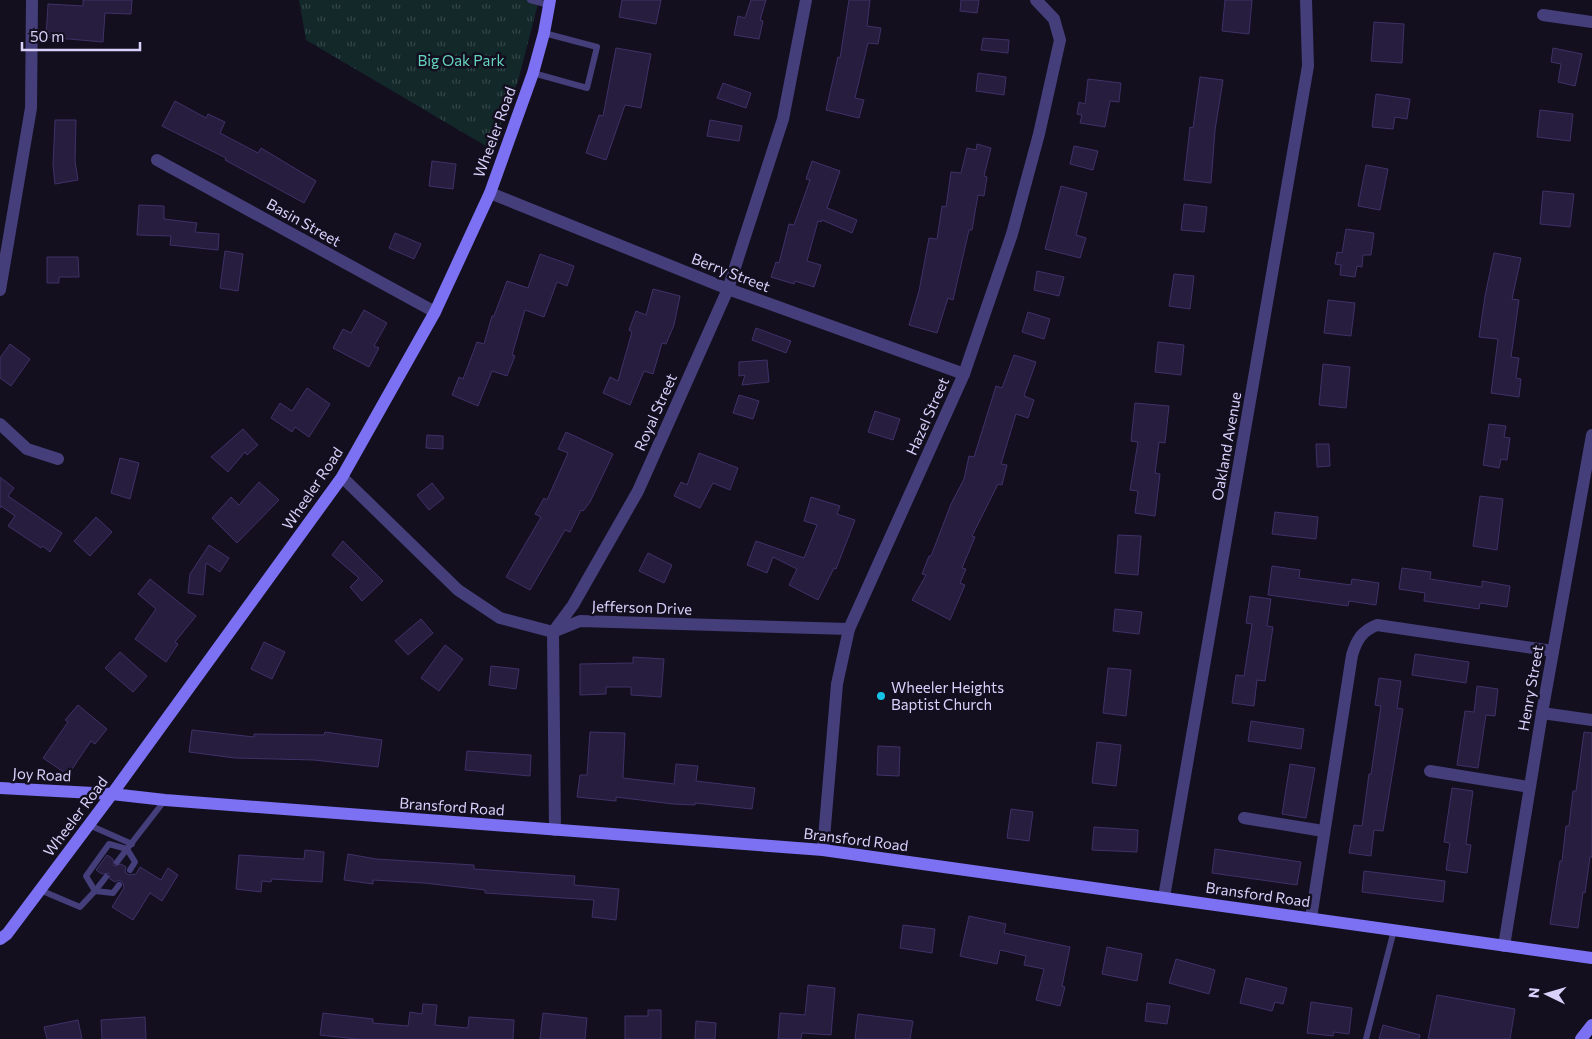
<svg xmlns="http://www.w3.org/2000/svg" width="1592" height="1039" font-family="Commissioner,sans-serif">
  <defs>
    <pattern id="park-tufts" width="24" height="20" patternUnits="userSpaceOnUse" patternTransform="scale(1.25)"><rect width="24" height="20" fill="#122829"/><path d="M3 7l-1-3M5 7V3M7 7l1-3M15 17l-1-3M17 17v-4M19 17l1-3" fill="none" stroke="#344649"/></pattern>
  </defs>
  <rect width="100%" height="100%" fill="#130f1f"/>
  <path fill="url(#park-tufts)" d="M299 0H539L518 81 491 149 306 40Z"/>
  <g fill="#261d3f" stroke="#3f3168">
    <path d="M83 0H132L131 14 105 13 103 42 46 37 48 4 83 6Z"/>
    <path d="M622 0H661L656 24 619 17Z"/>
    <path d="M751 0H766L760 20 763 21 759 39 734 35 738 16 745 18Z"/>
    <path d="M849 0H870L867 26 881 28 878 44 868 43 855 98 864 100 859 118 826 110 838 57 840 58Z"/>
    <path d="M961 0H979L977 13 960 11Z"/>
    <path d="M1225 0H1252L1249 34 1222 31Z"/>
    <path d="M1374 22 1404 24 1402 63 1371 61Z"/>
    <path d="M983 38 1009 40 1008 53 981 50Z"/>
    <path d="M616 48 651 54 641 108 625 105 606 160 586 153 599 115 603 116Z"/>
    <path d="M1553 48 1582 54 1575 86 1558 82 1561 64 1551 62Z"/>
    <path d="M978 73 1006 77 1004 95 976 91Z"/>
    <path d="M1200 77 1223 80 1215 130 1211 183 1184 180 1190 127 1193 128Z"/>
    <path d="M1088 79 1121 83 1119 102 1110 101 1105 127 1080 123 1082 115 1077 114 1079 102 1085 104Z"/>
    <path d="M723 83 751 93 746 108 717 98Z"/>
    <path d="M1376 94 1410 99 1407 119 1395 117 1393 129 1372 127Z"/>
    <path d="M175 101 206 118 208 114 225 122 220 133 258 153 261 148 316 181 304 203 225 160 226 158 162 126Z"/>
    <path d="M1540 110 1573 114 1570 141 1537 137Z"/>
    <path d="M55 120H76L75 161 78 180 55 184 53 165Z"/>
    <path d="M710 120 742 126 739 141 707 136Z"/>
    <path d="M977 144 991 148 984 176 987 177 984 196 978 195 972 230H969L953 300 948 298 937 333 909 325 919 291 929 238 937 239 942 206 946 207 951 172 961 173 967 148 976 150Z"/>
    <path d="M1074 146 1098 151 1093 170 1070 164Z"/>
    <path d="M432 161 456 164 453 189 429 186Z"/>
    <path d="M812 161 840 171 827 208 857 220 852 233 822 220 821 222 818 221 807 261 821 265 814 287 795 281 794 284 771 277 776 262 779 263 789 224 794 225 810 180 806 179Z"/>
    <path d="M1366 165 1388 169 1380 210 1358 206Z"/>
    <path d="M1061 186 1087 193 1076 235 1086 238 1080 258 1045 249Z"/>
    <path d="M1543 191 1574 194 1570 227 1540 224Z"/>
    <path d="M1184 204 1207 207 1204 232 1181 230Z"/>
    <path d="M139 205 164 206V219L197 223 195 232 219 234 218 250 170 245 171 236 137 235Z"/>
    <path d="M1346 229 1374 233 1371 255H1363L1362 267 1357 266 1355 277 1340 275 1341 265 1335 264 1337 252 1342 253Z"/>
    <path d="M395 233 421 244 414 259 389 248Z"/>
    <path d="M225 251 243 254 238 291 220 288Z"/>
    <path d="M1494 253 1521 258 1512 299 1519 300 1511 357 1519 358 1516 378 1521 379 1519 397 1491 393 1498 339 1479 337 1485 296Z"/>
    <path d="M540 254 574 266 567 286 557 282 544 317 525 310 512 355 515 356 507 376 492 371 478 406 452 395 459 377 463 379 477 342 484 344 492 316H494L507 281 528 288Z"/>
    <path d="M47 257H78L79 277H59V283H47Z"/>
    <path d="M1037 271 1064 277 1059 296 1034 290Z"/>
    <path d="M1174 274 1194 276 1190 309 1169 306Z"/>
    <path d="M653 289 680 296 674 325 666 344 662 343 653 374 644 371 630 405 603 393 610 377 618 381 632 332 629 330 636 311 646 315Z"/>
    <path d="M1328 300 1355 303 1351 336 1324 333Z"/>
    <path d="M364 310 387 323 374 346 379 348 369 367 333 348 343 329 351 333Z"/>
    <path d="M1028 312 1050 319 1044 339 1022 332Z"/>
    <path d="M756 328 791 341 786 353 752 340Z"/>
    <path d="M1158 342 1184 345 1181 375 1155 372Z"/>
    <path d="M10 344 30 359 11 386 0 378V358Z"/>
    <path d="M1014 355 1036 362 1024 396 1034 400 1028 418 1016 414 1001 464 1007 465 1002 485 998 484 972 536 975 537 962 568 966 569 960 583 965 585 950 620 912 600 926 575 922 574 929 556H931L951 504 964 479 969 456 974 457 996 386 1002 388Z"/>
    <path d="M767 360 769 382 742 385 745 375 739 376V362Z"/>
    <path d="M1323 364 1350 367 1346 408 1319 405Z"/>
    <path d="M307 388 330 404 309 437 295 427 292 432 271 418 280 403 292 411Z"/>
    <path d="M739 395 759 401 753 419 733 413Z"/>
    <path d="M1135 403 1169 406 1165 443 1159 442 1155 473 1160 474 1155 516 1135 513 1138 491 1130 490 1138 442 1131 441Z"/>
    <path d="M875 411 900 419 893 440 868 432Z"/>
    <path d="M1489 424 1506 426 1504 437 1510 438 1507 460 1501 459 1499 468 1483 465Z"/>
    <path d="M243 429 258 445 247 455 245 452 228 472 211 457Z"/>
    <path d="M566 432 613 454 590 502 583 511 581 510 570 532 565 530 530 590 506 577 541 517 535 514 544 498 547 500 568 453 558 449Z"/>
    <path d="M427 435 443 436V449L426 448Z"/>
    <path d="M1316 444H1329L1330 466 1317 467Z"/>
    <path d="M699 453 738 468 730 490 713 483 700 508 674 496 681 482 687 485Z"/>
    <path d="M120 458 139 463 130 499 111 493Z"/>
    <path d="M0 477 14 488 8 496 62 533 50 552 43 546 41 548 8 526 15 516 1 506 0 508Z"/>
    <path d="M259 482 279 500 237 543 212 518 231 497 239 505Z"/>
    <path d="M432 483 444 498 429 510 417 495Z"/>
    <path d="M1480 496 1503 499 1497 550 1473 546Z"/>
    <path d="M811 497 840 506 837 514 855 520 836 569 834 568 818 600 789 585 797 569 773 557 767 573 747 565 756 541 804 558 817 525 804 521Z"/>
    <path d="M1275 512 1318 517 1316 539 1272 534Z"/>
    <path d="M96 517 112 532 90 556 74 541Z"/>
    <path d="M1118 535 1141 536 1138 575 1115 573Z"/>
    <path d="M343 541 383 581 362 601 350 587 359 578 332 555Z"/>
    <path d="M209 545 229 558 220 572 206 563 203 595 188 593 190 574Z"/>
    <path d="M648 553 672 565 664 583 639 571Z"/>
    <path d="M1272 566 1300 570 1299 578 1351 585 1352 579 1379 583 1376 605 1349 601 1348 606 1268 595Z"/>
    <path d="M1402 568 1431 572 1430 579 1482 587V581L1510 586 1507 607 1480 603 1479 609 1424 601 1425 593 1399 589Z"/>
    <path d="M150 579 196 616 175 642 178 644 166 662 135 639 156 609 138 594Z"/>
    <path d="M1250 596 1271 599 1267 626 1273 627 1265 681 1257 680 1254 706 1232 703 1236 675 1244 676 1252 624 1246 623Z"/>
    <path d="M1115 609 1142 612 1139 634 1113 631Z"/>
    <path d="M421 619 433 633 408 655 395 641Z"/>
    <path d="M264 642 285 652 272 679 251 669Z"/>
    <path d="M445 645 463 659 439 691 421 678Z"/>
    <path d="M120 652 147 676 133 692 105 668Z"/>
    <path d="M1415 654 1469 662 1466 683 1412 675Z"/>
    <path d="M633 657 664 659 661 697 631 695V687H606V694L580 695V664L633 663Z"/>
    <path d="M491 666 519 669 516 689 489 685Z"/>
    <path d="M1108 668 1131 670 1126 716 1103 713Z"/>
    <path d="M1379 678 1401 681 1397 708 1403 709 1383 831 1374 830 1371 856 1349 853 1354 825 1362 826 1369 774H1371L1381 706 1375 705Z"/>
    <path d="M1477 686 1498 689 1495 716 1486 715 1478 768 1457 765 1465 711 1474 712Z"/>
    <path d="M78 705 107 729 95 744 91 741 68 775 43 758 68 722 65 720Z"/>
    <path d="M1251 721 1304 729 1301 749 1248 741Z"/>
    <path d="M192 730 254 737V734L324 735 325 732 382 740 378 767 314 760 235 758 189 752Z"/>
    <path d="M590 732 625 733 623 778 674 784 676 764 698 766 696 781 755 788 752 809 695 803V805L673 804 616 797V801L577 797 580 775H587Z"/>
    <path d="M1584 732 1592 733V857H1590L1585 893 1583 892 1578 928 1550 924 1560 861H1562L1566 826H1569L1573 791H1576Z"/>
    <path d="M1097 742 1121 745 1116 786 1092 783Z"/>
    <path d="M878 746 900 747 899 776 877 775Z"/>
    <path d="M467 751 531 755 530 776 465 770Z"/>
    <path d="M1290 764 1315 768 1306 818 1282 814Z"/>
    <path d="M1452 788 1473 791 1466 844 1471 845 1467 873 1446 870 1450 843 1444 842Z"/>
    <path d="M1011 809 1033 812 1029 841 1007 838Z"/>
    <path d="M1094 827 1138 830 1137 852 1092 850Z"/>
    <path d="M1215 849 1301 862 1297 885 1212 873Z"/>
    <path d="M305 850 324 852 322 882 272 879 271 882 262 881 261 892 236 889 239 855 304 859Z"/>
    <path d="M348 854 376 859 474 865V869L575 876 574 885 619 889 616 920 592 917 594 900 485 893V890L424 883 373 880V884L344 880Z"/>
    <path d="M107 855 113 859 114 866 121 864 126 867 125 872 129 875 136 874 140 867 161 880 168 868 178 875 162 901 150 893 133 920 112 907 124 888 123 883 119 880 115 882 110 879 109 873 102 874 96 870Z"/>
    <path d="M1364 871 1445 881 1443 902 1362 892Z"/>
    <path d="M969 916 1006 924 1004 933 1070 947 1062 986 1065 987 1060 1006 1036 1000 1044 969 1024 965 1026 956 1000 950 997 964 960 956Z"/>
    <path d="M903 925 935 929 932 953 900 948Z"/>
    <path d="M1107 947 1142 954 1137 981 1102 974Z"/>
    <path d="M1176 959 1215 970 1209 994 1169 983Z"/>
    <path d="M1246 978 1287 988 1283 1004 1275 1002 1272 1011 1240 1003Z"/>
    <path d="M808 985 835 988 831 1035 802 1033 801 1039H778L780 1013 805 1015Z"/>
    <path d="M1437 995 1515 1009 1510 1039H1428Z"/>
    <path d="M1311 1002 1352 1008 1349 1034 1334 1032 1333 1036 1307 1033Z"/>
    <path d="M1147 1003 1170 1006 1167 1024 1145 1021Z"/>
    <path d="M423 1004 437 1005 435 1025 468 1028 469 1017 514 1020 513 1039H357L320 1035 323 1013 373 1019V1023L408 1026 410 1012 422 1014Z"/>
    <path d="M648 1010H661V1039H625V1016H648Z"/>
    <path d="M543 1013 587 1018 585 1039H540Z"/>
    <path d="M858 1014 913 1021 910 1039H855Z"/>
    <path d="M145 1017 146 1039H102L101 1020Z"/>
    <path d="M78 1020 82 1039H47L44 1027Z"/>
    <path d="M696 1021 716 1023 715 1039H695Z"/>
    <path d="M1383 1025 1420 1035 1419 1039H1379Z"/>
  </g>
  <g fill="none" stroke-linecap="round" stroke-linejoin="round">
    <g stroke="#443e7a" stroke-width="6">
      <path d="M530 0 549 5"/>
      <path d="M533 73 587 88 597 47 544 33"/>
      <path d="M89 825 132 844"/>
      <path d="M117 862 127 849 135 862 130 870"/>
      <path d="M106 877 95 891 113 893 119 885"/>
      <path d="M40 890 80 907 95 891 86 876 109 844 127 849 165 800"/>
      <path d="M1366 1039 1394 930"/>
    </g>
    <g stroke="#443e7a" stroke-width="12">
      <path d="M1543 15 1592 22"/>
      <path d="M157 160 435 312"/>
      <path d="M490 193 728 289 964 374"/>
      <path d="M0 290 31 108 32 0"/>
      <path d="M0 424 27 449 58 459"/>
      <path d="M342 477 458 590 500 618 553 632 580 621 849 629"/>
      <path d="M1542 713 1592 720"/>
      <path d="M1430 771 1529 787"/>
      <path d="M1244 818 1323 831"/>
      <path d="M555 830 553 632 573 605 638 491 728 289 783 119 806 0"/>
      <path d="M823 850 837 684 849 629 964 374 1012 234 1039 134 1060 40 1054 19 1036 0"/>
      <path d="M1164 897 1308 66 1306 0"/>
      <path d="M1311 918 1352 655C1357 639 1362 631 1377 625L1553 651"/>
      <path d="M1504 946 1542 713 1592 435"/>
    </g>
    <g stroke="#7c71f2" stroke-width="12">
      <path d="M0 788 112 794 165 800 823 850 1592 958"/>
      <path d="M0 939 7 934 112 794 342 477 435 312 490 193 533 73 544 33 550 0"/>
      <path d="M1581 1039 1592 1025"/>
    </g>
  </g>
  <circle fill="#15c2e3" stroke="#130f1f" stroke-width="2" cx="881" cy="696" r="5"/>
  <g text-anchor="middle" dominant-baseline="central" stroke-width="5" stroke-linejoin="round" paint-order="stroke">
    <g font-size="15" fill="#65d4bf" stroke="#130f1f">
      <text x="461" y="60">Big Oak Park</text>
    </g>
    <g font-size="15" fill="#d9d1fb" stroke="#130f1f">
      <text transform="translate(494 132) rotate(-70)">Wheeler Road</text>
      <text transform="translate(304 222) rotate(29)">Basin Street</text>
      <text transform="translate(731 272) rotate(21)">Berry Street</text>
      <text transform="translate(655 412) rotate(-66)">Royal Street</text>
      <text transform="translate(927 416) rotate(-66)">Hazel Street</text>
      <text transform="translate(1226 446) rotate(-80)">Oakland Avenue</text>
      <text transform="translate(312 488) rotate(-56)">Wheeler Road</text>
      <text transform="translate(642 607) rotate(2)">Jefferson Drive</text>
      <text transform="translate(1530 688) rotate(-80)">Henry Street</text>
      <text transform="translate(42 774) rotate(3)">Joy Road</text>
      <text transform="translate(452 806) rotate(4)">Bransford Road</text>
      <text transform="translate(75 816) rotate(-53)">Wheeler Road</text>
      <text transform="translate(856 839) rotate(7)">Bransford Road</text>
      <text transform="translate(1258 894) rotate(8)">Bransford Road</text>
    </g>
    <g font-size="15" fill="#d9d1fb" stroke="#130f1f" text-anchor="start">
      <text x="891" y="687">Wheeler Heights<tspan x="891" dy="17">Baptist Church</tspan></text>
    </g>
  </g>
  <g transform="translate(1547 994) rotate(275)" stroke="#130f1f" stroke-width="4" paint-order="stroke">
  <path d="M0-4L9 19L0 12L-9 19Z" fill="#d9d1fb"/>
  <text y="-8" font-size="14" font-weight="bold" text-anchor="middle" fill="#d9d1fb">N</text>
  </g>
  <path d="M22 42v8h118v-8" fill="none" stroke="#d9d1fb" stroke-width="2.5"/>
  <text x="30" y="42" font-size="15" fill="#d9d1fb" stroke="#130f1f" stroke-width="4" paint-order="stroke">50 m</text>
</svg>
